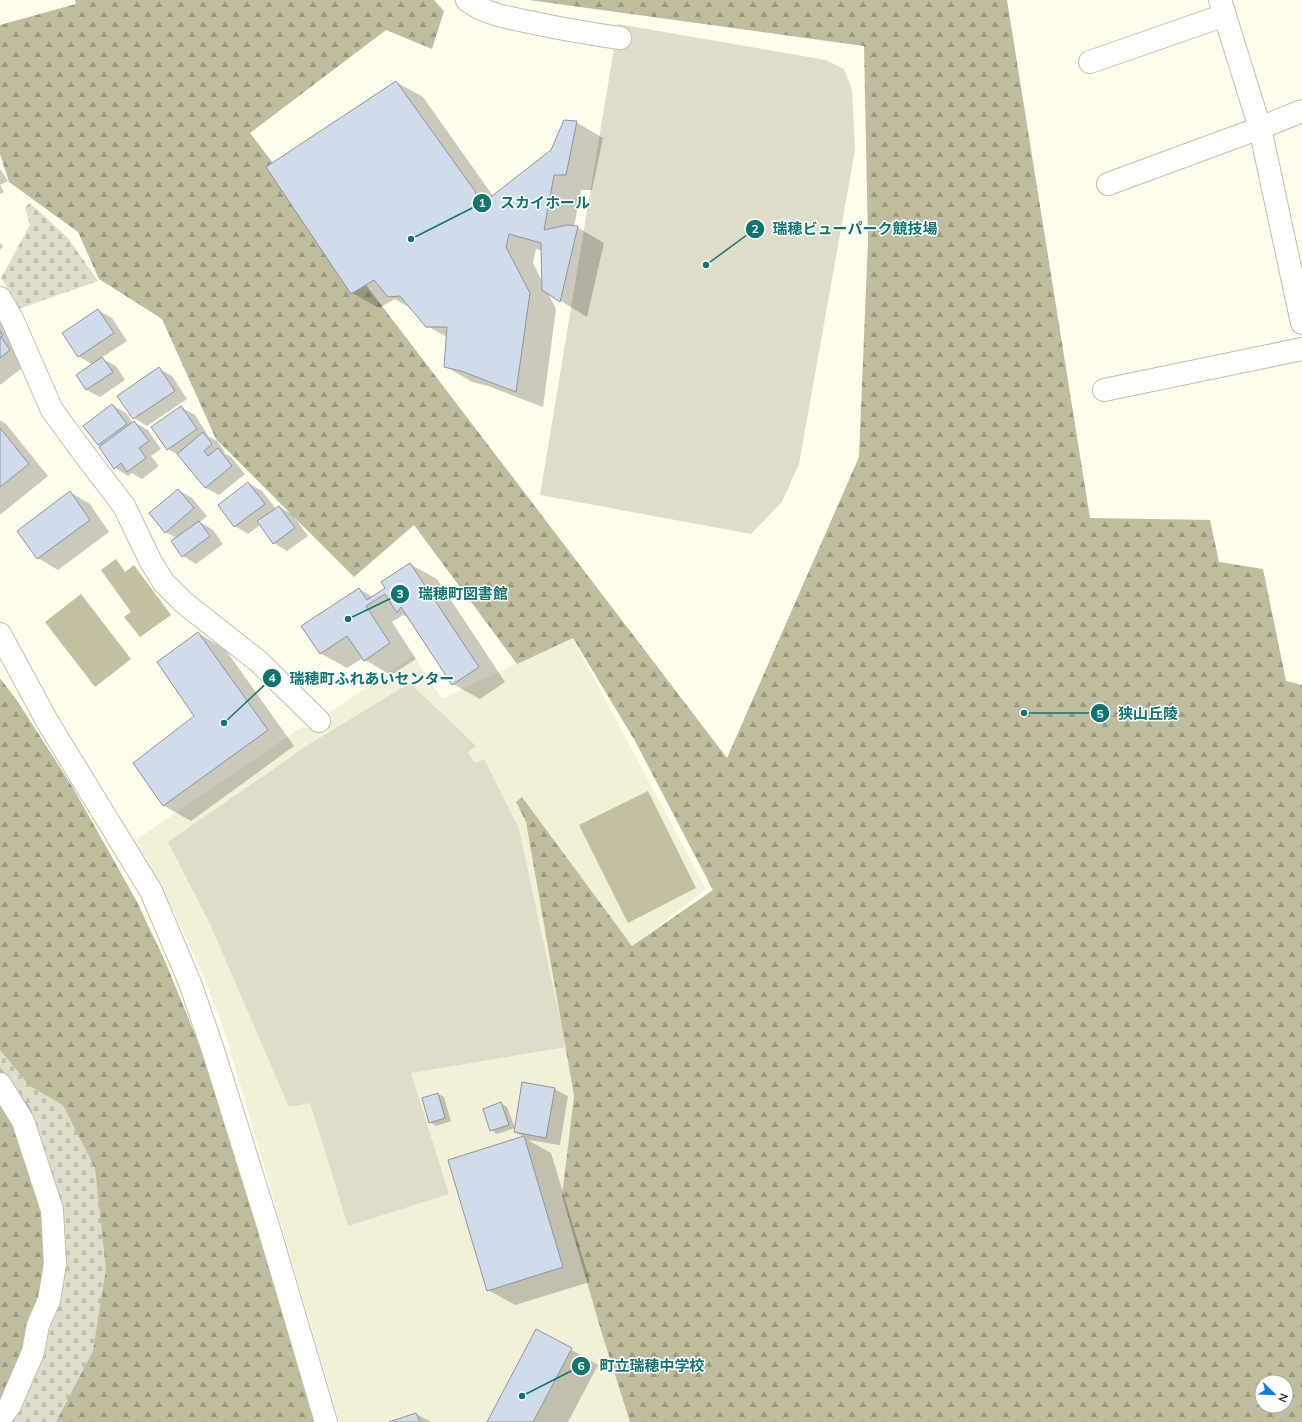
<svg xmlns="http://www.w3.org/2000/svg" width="1302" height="1422" font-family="Mulish,'Noto Sans JP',sans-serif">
  <defs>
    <pattern id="forest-firs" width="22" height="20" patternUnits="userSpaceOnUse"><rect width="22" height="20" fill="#c0bc9e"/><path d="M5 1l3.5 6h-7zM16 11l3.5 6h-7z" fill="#9c9981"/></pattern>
    <pattern id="cemetery-stones" width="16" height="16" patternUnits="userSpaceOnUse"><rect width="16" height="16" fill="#dfddca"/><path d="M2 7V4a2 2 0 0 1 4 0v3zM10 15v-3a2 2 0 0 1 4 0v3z" fill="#c0bead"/></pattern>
  </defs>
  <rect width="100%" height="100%" fill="#fefceb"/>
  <path fill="#f3f0d8" d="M572 637 706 889 632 946 522 797 516 802 526 822 574 1096 562 1197 602 1334 630 1422H339L226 1036 205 979 162 887 133 842 300 728H310L329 713 413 656 442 699Z"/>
  <g fill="url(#forest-firs)" fill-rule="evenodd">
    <path d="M75 0H434L444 11 432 49 386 30 250 133 727 758 859 457 868 241 864 46 529 0H1007L1090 518 1210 520 1219 562 1263 569 1286 681 1302 685V1422H630L602 1334 562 1196 574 1096 526 822 516 802 522 797 632 946 713 890 635 741 573 638 517 664 414 525 354 577 216 439 162 319 99 279 78 232 9 182 0 154V25L76 4ZM1262 1382H1286V1406H1262Z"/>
    <path d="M0 678 18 702 72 786 136 900 165 961 203 1054 237 1156 285 1323 317 1422H0Z"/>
  </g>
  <g fill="url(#cemetery-stones)">
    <path d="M30 203 68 238 98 281 18 309 9 290 1 278 30 225 25 207Z"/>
    <path d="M0 1050 30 1086 63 1105 95 1168 106 1269 93 1351 56 1422H8L40 1346 60 1200 31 1109 0 1067Z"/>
  </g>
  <g fill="#dfddca">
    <path d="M618 24 826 60 844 69 852 90 855 150 799 464 782 502 751 534 540 495Z"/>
    <path d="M410 683 476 746 468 752 475 763 484 759 519 829 566 1047 411 1073 449 1194 348 1226 310 1103 289 1107 210 924 168 842 311 743Z"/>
  </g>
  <g fill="#c3bfa1">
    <path d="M116 559 125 572 134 565 171 615 140 637 124 617 131 612 101 570Z"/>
    <path d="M81 594 131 659 95 687 45 622Z"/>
    <path d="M648 791 696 888 628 923 579 825Z"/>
  </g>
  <g fill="#0003" fill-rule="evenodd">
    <path d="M396 82 423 97 493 196 552 151 576 122 603 138 592 190H581L574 227H577L604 243 587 317 548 293 556 309 543 407 488 386 472 382 445 366 447 337 427 326 414 310 395 299 379 308 352 293ZM536 249 543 251V283L533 263Z"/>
    <path d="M0 169 8 181 0 185 4 192 0 194Z"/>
    <path d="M0 243 3 246 0 250Z"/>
    <path d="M98 310 112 318 127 341 101 358 116 366 125 380 100 397 87 390 77 376 93 365 78 356Z"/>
    <path d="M0 322 6 325 30 362 0 385Z"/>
    <path d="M159 369 172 376 187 399 147 426 134 418 119 396Z"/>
    <path d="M112 405 126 413 133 423 134 422 148 430 161 449 151 456 159 466 142 479 132 473 128 476 115 468 102 447 98 445Z"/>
    <path d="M181 407 195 415 209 437 217 441 225 452 224 453 231 457 245 474 219 495 206 488 180 456 168 449Z"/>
    <path d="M0 420 6 424 48 476 0 515Z"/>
    <path d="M248 483 262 491 276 509 279 507 292 514 308 536 287 551 274 543 260 525 248 534 235 526Z"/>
    <path d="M178 490 192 498 207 516 200 522 213 530 223 544 196 564 183 556 177 538 165 532Z"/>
    <path d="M70 492 90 504 109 532 58 570 38 558Z"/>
    <path d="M410 564 437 579 505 682 480 699 453 684 409 618 403 615 392 622 416 659 391 675 365 660 363 658 347 668 320 653 359 589 373 597 386 588Z"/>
    <path d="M198 633 225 649 294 746 191 821 164 806 135 763 195 716Z"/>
    <path d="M554 1089 568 1096 560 1145 528 1140 551 1153 590 1282 515 1305 488 1290 524 1137 515 1132Z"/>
    <path d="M438 1094 444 1097 451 1121 436 1126 430 1122Z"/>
    <path d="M501 1103 507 1107 515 1128 497 1134 491 1130Z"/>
    <path d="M537 1330 598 1365 568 1422H488Z"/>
    <path d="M416 1414 431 1422H392Z"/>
  </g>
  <g fill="#d1dcea" stroke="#8b95a2">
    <path d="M396 81 475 191 479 206 551 150 564 120 577 121 566 175H554L544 230 567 225 578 226 560 302 542 290 541 243 509 234 506 247 530 293 516 392 461 371 444 367 447 327H426L400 296 388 297 374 280 351 294 266 167Z"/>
    <path d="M98 309 114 333 78 357 62 333Z"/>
    <path d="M0 331 3 335 1 337 10 350 0 358Z"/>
    <path d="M102 357 113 372 86 390 76 375Z"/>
    <path d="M159 367 175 391 133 419 117 396Z"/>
    <path d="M112 404 127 424 98 445 83 426Z"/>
    <path d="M181 406 197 429 167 450 151 427Z"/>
    <path d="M134 421 149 441 139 448 146 458 127 472 121 463 114 469 99 447Z"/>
    <path d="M0 428 29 464 0 487Z"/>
    <path d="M203 432 212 444 204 451 208 456 218 448 232 466 205 488 177 454Z"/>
    <path d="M248 482 265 504 234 527 218 505Z"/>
    <path d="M178 489 194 508 165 533 149 513Z"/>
    <path d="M70 491 90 520 37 559 17 531Z"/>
    <path d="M279 506 295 528 273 544 257 521Z"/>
    <path d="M199 521 210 536 182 557 171 541Z"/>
    <path d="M410 563 479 667 452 685 401 607 397 613 385 594 366 606 390 643 364 661 347 636 320 654 301 626 359 588 367 600 385 588 381 582Z"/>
    <path d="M198 632 268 730 163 806 133 763 194 716 157 662Z"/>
    <path d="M522 1082 555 1088 546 1138 514 1132Z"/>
    <path d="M438 1093 445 1118 429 1123 422 1098Z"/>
    <path d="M501 1102 509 1125 490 1131 483 1109Z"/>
    <path d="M524 1136 563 1267 487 1291 448 1160Z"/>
    <path d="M536 1329 572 1348 533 1422H487Z"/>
    <path d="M416 1413 420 1422H389Z"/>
  </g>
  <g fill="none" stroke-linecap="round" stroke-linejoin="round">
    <defs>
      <g id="minor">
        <path d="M467 0C486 15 511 18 534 23 562 29 591 34 620 38"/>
        <path d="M1220 0 1260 128 1302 323"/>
        <path d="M1090 62 1225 15"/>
        <path d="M1108 184 1260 128 1302 111"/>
        <path d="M0 298 12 319 52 410 85 455 124 506 151 562 164 583 183 602 258 661 319 721"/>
        <path d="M1104 390 1302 349"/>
        <path d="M0 634 47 721 151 891 190 983 213 1050 269 1229 326 1422"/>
        <path d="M0 1084 23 1121 52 1210 55 1264 49 1300 38 1325 33 1352 10 1405 0 1419"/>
      </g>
    </defs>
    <use href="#minor" stroke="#c0beae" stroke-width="24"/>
    <use href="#minor" stroke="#fff" stroke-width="22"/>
  </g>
  <path fill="none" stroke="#0f766e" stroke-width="1.5" d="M411 239L482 203M706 265L755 229M348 619L400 594M224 723L272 678M1024 713L1100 713M522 1396L581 1366"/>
  <g fill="#0f766e" stroke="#fff" stroke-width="1.5">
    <circle cx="411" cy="239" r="4"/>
    <circle cx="706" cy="265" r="4"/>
    <circle cx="348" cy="619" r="4"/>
    <circle cx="224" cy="723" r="4"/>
    <circle cx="1024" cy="713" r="4"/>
    <circle cx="522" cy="1396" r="4"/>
    <circle cx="482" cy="203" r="10"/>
    <circle cx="755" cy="229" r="10"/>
    <circle cx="400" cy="594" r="10"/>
    <circle cx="272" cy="678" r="10"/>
    <circle cx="1100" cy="713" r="10"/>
    <circle cx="581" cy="1366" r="10"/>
  </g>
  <g font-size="12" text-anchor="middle" font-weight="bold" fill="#fff">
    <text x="482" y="207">1</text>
    <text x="755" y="233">2</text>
    <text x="400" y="598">3</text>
    <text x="272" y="682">4</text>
    <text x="1100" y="718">5</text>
    <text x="581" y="1370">6</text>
  </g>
  <g font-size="15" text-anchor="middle" font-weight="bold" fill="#0f766e" stroke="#fff" stroke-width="3" stroke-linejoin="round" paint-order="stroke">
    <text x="545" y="208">スカイホール</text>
    <text x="855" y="234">瑞穂ビューパーク競技場</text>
    <text x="463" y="599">瑞穂町図書館</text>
    <text x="372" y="684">瑞穂町ふれあいセンター</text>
    <text x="1148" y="719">狭山丘陵</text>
    <text x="652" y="1371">町立瑞穂中学校</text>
  </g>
  <g transform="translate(1274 1394) rotate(113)"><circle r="19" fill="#ffffff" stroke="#abaaa8"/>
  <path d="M0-3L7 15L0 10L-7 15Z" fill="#0c7de4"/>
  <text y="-6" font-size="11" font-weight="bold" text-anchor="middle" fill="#2c2b25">N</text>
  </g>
</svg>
